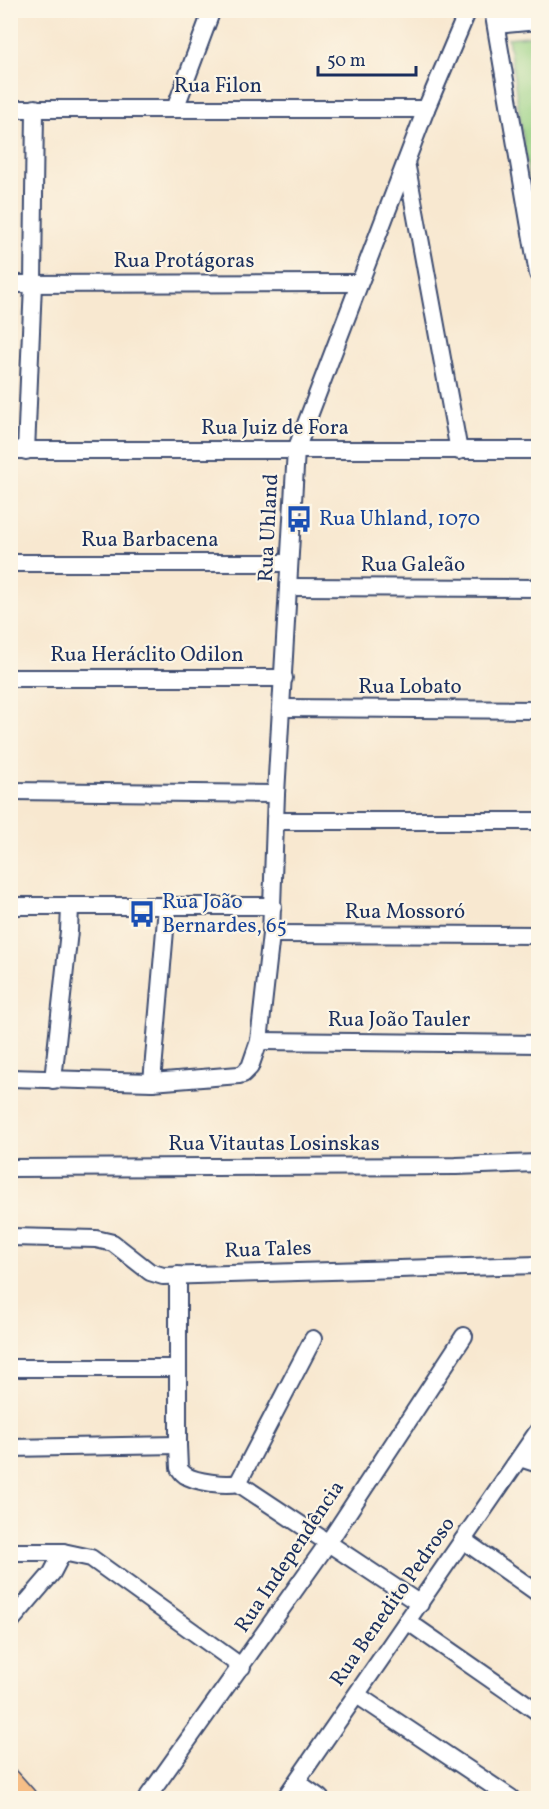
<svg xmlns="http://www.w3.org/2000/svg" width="549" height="1809" font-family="Vollkorn,serif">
  <rect width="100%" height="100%" fill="#fcf5e5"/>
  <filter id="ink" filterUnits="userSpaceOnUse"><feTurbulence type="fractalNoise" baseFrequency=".0167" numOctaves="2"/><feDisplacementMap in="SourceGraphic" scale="12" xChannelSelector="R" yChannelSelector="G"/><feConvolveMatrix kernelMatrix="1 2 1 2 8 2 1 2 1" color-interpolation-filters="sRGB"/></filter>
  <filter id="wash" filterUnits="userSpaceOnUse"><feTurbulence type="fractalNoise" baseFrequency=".008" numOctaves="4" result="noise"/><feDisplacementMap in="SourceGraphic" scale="24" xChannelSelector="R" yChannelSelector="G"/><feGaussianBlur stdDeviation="1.35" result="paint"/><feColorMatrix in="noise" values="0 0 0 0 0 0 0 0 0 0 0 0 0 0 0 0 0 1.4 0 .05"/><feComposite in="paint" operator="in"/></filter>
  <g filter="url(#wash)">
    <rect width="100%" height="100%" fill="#f8e8d0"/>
    <path fill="#9ad285" stroke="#5a8072" stroke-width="1.5" d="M538 35V225L528 172 508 38Z"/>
  </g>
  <g filter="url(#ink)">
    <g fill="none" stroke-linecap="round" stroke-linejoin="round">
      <defs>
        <g id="minor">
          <path d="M493 10 538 274"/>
          <path d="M496 25 538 21"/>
          <path d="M10 109H426"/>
          <path d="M175 109 212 10"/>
          <path d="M406 162 459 451"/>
          <path d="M10 284 358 283"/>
          <path d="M10 450H538"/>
          <path d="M26 451 33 284 35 108"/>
          <path d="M10 563H289"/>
          <path d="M288 587 538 588"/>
          <path d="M10 678H284"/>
          <path d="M282 708 538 710"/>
          <path d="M10 791 276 794"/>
          <path d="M275 821H538"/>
          <path d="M10 906H273"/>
          <path d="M271 934 538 935"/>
          <path d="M259 1041 538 1044"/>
          <path d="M10 1078 152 1082 239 1075 243 1074 250 1067 259 1041 271 934 276 794 296 450 426 109 468 10"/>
          <path d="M53 1080 69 931 70 907"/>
          <path d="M152 1082 167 907"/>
          <path d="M10 1168 456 1166 538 1163"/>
          <path d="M10 1237 96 1239 113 1243 150 1272 163 1276 538 1265"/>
          <path d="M178 1275V1445L179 1468C181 1471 182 1473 185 1475 195 1482 226 1486 238 1483L420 1604"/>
          <path d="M10 1368H178"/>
          <path d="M10 1448 178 1445"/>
          <path d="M520 1458 538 1464"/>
          <path d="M238 1483 313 1339"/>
          <path d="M463 1540 538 1593"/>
          <path d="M10 1552H63L91 1558 242 1667"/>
          <path d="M407 1621 538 1712"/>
          <path d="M10 1622 52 1573 63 1552"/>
          <path d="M357 1695 511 1798"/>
          <path d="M297 1782 320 1798"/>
          <path d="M147 1798 328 1543 464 1336"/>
          <path d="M285 1798 538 1431"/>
        </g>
        <path id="major" d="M10 1780 26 1798"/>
      </defs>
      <use href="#minor" stroke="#3c4b6f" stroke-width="20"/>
      <use href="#major" stroke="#3c4b6f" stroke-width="24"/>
      <use href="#minor" stroke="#fff" stroke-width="16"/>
      <use href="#major" stroke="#f6be87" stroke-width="21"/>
    </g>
  </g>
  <defs>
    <symbol id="bus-bare" viewBox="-9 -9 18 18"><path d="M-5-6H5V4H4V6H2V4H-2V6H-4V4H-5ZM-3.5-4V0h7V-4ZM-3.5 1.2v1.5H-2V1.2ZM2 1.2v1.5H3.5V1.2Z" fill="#1a4fb4" stroke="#fcf5e5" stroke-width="2.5" paint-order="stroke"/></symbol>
  </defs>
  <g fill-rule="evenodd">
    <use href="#bus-bare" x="280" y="500" width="38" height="38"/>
    <use href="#bus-bare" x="123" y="895" width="38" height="38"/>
  </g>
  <g text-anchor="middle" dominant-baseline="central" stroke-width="4.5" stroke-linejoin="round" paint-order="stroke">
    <g font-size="21" fill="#1b2f5e" stroke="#fcf5e5">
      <text x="218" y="86">Rua Filon</text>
      <text x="184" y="261">Rua Protágoras</text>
      <text x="275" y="428">Rua Juiz de Fora</text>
      <text transform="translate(269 528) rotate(-87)">Rua Uhland</text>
      <text x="150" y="540">Rua Barbacena</text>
      <text x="413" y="565">Rua Galeão</text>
      <text x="147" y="655">Rua Heráclito Odilon</text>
      <text x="410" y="687">Rua Lobato</text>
      <text x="405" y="912">Rua Mossoró</text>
      <text x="399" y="1020">Rua João Tauler</text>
      <text x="274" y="1144">Rua Vitautas Losinskas</text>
      <text transform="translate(268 1250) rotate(-2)">Rua Tales</text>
      <text transform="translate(290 1557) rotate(-56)">Rua Independência</text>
      <text transform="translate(393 1602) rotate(-55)">Rua Benedito Pedroso</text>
    </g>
    <g font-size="21" fill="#164399" stroke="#fcf5e5" text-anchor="start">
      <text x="319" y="519">Rua Uhland, 1070</text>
      <text x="162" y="902">Rua João<tspan x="162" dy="24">Bernardes, 65</tspan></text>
    </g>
  </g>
  <rect width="549" height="1809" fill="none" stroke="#fcf5e5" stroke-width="36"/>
  <path d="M318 66v9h98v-9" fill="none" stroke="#1b2f5e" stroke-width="3"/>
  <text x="327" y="66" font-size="18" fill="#1b2f5e" stroke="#fcf5e5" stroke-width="4.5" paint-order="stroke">50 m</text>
</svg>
